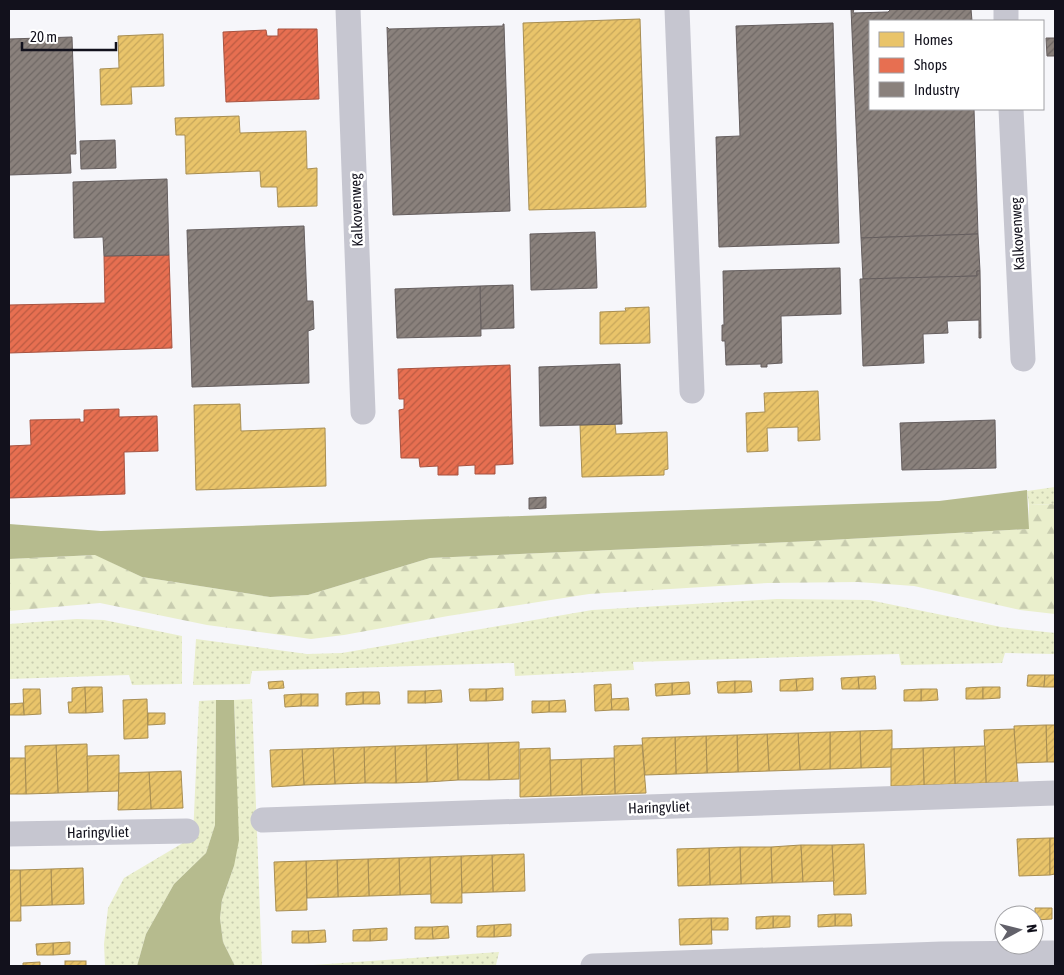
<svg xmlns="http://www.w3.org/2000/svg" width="1064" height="975" font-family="'Asap Condensed',sans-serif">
  <defs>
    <pattern id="grass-dots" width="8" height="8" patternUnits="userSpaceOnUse" patternTransform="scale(1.25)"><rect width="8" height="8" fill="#eaefcc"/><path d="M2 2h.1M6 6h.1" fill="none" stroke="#c8ccaf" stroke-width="1.8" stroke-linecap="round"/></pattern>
    <pattern id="forest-firs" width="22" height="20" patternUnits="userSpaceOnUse" patternTransform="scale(1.25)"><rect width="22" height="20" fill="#eaefcc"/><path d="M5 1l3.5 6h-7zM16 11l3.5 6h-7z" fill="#c8ccaf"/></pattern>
    <pattern id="homes-hatch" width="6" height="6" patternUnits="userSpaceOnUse" patternTransform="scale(1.25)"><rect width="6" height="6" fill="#e9c46a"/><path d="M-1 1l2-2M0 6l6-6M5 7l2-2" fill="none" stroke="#c7a75b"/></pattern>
    <pattern id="shops-hatch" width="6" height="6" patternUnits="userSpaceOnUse" patternTransform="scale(1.25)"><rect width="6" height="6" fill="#e76f51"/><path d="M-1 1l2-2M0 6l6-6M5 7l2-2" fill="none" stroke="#ba5a42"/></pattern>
    <pattern id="industry-hatch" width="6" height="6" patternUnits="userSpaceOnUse" patternTransform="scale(1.25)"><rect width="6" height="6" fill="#8a817c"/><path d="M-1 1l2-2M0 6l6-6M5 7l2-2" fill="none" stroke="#6f6865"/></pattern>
  </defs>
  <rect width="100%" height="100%" fill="#f6f6fa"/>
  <g fill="url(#grass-dots)">
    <path d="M1055 487V504L1029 505 1027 491Z"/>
    <path d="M777 599 869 600 1001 627 1055 633V654L1005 653 1002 663 901 665 899 654 633 662 634 670 515 676 514 663 252 671 250 684 193 685 196 639 307 654 342 653 592 610Z"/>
    <path d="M77 619 104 620 182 636V684L132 685 129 675 9 679V624Z"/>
    <path d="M252 699 262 966H235L223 942 220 918 222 900 234 866 236 746 234 700Z"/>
    <path d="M216 700 215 825 206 853 174 884 146 934 137 966H105L104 944 108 908 124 878 193 837 199 701Z"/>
    <path d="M499 952 496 965 490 966H299Z"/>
  </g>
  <path fill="url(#forest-firs)" d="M1055 504V614L1020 610 914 586 858 582 768 583 589 594 448 616 344 635 311 639 207 625 100 603 9 611V559L96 555 142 577 270 597 308 595 430 558 812 541 1028 529 1029 505Z"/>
  <g fill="#b6bb8e">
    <path d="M1027 490 1029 529 812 541 430 558 308 595 270 597 142 577 95 555 9 559V524L101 531 939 501Z"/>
    <path d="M216 700H234L239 840 234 866 222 900 220 918 223 942 235 966H137L146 934 174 884 206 853 215 825Z"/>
  </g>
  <g fill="url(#homes-hatch)" stroke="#a88e53">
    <path d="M640 19 646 207 529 210 523 23Z"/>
    <path d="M163 34 164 86 131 87 132 104 101 105 100 69 119 68 118 36Z"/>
    <path d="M239 116 240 133 306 131 307 169 317 168V206L278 207 277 187H261L260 171 186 174 185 135H176L175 118Z"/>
    <path d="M649 307 650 343 600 344V312L626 311 625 308Z"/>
    <path d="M818 391 820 440 798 441V427L767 428 768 451 747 452 746 413 765 412 764 393Z"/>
    <path d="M240 404 241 431 325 428 326 486 196 490 194 405Z"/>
    <path d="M615 424 616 434 667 432 668 469 664 470V475L582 477 580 425Z"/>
    <path d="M1028 675H1045L1044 687 1027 686Z"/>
    <path d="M1045 675H1055V687H1044Z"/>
    <path d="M875 676 876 689H859L858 677Z"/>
    <path d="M858 677 859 689H842L841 678Z"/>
    <path d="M813 678V690L797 691 796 679Z"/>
    <path d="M796 679 797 691H780V680Z"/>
    <path d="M283 681 284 688 269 689 268 682Z"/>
    <path d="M735 681V693H718L717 682Z"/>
    <path d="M735 681H751L752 692 735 693Z"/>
    <path d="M689 682 690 694 672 695V683Z"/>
    <path d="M672 683V695L656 696 655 684Z"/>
    <path d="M611 684 612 710 595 711 594 685Z"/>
    <path d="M85 687 86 713H69L68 702H72V688Z"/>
    <path d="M85 687H102L103 712 86 713Z"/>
    <path d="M983 687V699H966V688Z"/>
    <path d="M983 687H1000V698L983 699Z"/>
    <path d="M503 688V700L486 701V689Z"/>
    <path d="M23 689H40L41 714 24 715Z"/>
    <path d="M469 689H486V701H470Z"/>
    <path d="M921 689H937L938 700 921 701Z"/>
    <path d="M921 689V701H904V690Z"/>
    <path d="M441 690 442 702 425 703V691Z"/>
    <rect x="408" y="691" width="17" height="12"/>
    <path d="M363 692H379L380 704H363Z"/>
    <path d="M363 692V704L346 705V693Z"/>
    <rect x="301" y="694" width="17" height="12"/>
    <path d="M301 694V706L285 707 284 695Z"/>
    <path d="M628 698 629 710H612L611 699Z"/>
    <path d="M147 699 148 738 124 739 123 700Z"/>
    <path d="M565 700 566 712H549V701Z"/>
    <path d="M532 701H549V712L532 713Z"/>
    <path d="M23 703 24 715H9V704Z"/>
    <path d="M148 713H165V724L148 725Z"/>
    <path d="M1046 725H1055V762H1047Z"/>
    <path d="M1046 725 1047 762 1016 763 1014 726Z"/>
    <path d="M1014 729 1018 782 986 783 984 730Z"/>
    <path d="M892 730V767L861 768 860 731Z"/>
    <path d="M860 731 861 768 830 769V732Z"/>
    <path d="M830 732V769L800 770 798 733Z"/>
    <path d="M798 733 800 770 769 771 767 734Z"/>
    <path d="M767 734 769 771 738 772 737 735Z"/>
    <path d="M737 735 738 772 707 773 706 736Z"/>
    <path d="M706 736 707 773 676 774 675 737Z"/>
    <path d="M675 737 676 774 645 775 642 738Z"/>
    <path d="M519 742V779L489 780 488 743Z"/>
    <path d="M488 743 489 780H458L457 744Z"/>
    <path d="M87 744 88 792 58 793 56 745Z"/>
    <path d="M457 744 458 780 427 782 426 745Z"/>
    <path d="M56 745 58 793 26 794 25 746Z"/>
    <path d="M426 745 427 782 396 783 395 746Z"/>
    <path d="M642 745 646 793 615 794 614 746Z"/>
    <path d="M395 746 396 783H365L364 747Z"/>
    <path d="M985 746 986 783 955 784 954 747Z"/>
    <path d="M364 747 365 783 335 784 333 748Z"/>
    <path d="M954 747 955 784 924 785 923 748Z"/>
    <path d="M333 748 335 784 304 785 302 749Z"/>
    <path d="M550 748 551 796 520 797V749Z"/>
    <path d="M923 748 924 785 891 786V749Z"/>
    <path d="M302 749 304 785 272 787 270 750Z"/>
    <path d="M119 755V791L88 792 87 756Z"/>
    <path d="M9 758H25L26 794H9Z"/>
    <path d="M614 758 615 794 582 795 581 759Z"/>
    <path d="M581 759 582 795 551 796 550 760Z"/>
    <path d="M181 771 183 808 151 809 149 772Z"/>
    <path d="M149 772 151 809 118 810 119 773Z"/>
    <path d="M1050 838V875L1019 876 1017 839Z"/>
    <path d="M1050 838H1055V874L1050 875Z"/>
    <path d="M864 844 866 894 834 895 832 845Z"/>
    <path d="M801 845 803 882 772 883 771 847Z"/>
    <path d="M801 845H832L834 881 803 882Z"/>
    <path d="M740 847H771L772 883 741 884Z"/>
    <path d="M740 847 741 884 710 885 709 848Z"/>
    <path d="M709 848 710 885 678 886 677 849Z"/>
    <path d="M524 854 525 891 493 892 492 855Z"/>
    <path d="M492 855 493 892 462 893 461 856Z"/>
    <path d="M461 856 462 903H431L430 857Z"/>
    <path d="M430 857 431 894 400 895 399 858Z"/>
    <path d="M399 858 400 895 369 896 368 859Z"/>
    <path d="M368 859 369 896 338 897 337 860Z"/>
    <path d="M337 860 338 897 307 898 306 861Z"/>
    <path d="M306 861 307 910 276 911 274 862Z"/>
    <path d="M83 868 84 904 52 905 51 869Z"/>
    <path d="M51 869 52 905 21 906 20 870Z"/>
    <path d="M9 870H20L21 921H9Z"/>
    <path d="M1035 908H1052V919L1035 920Z"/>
    <path d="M835 914H851L852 926H835Z"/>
    <path d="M835 914V926L818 927V915Z"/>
    <path d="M773 916H790V927L773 928Z"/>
    <path d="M773 916V928L756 929V917Z"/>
    <path d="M711 918H728V930H712Z"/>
    <path d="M711 918 712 944 680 945 679 919Z"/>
    <path d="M511 924V936L494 937V925Z"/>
    <path d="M494 925V937H477V926Z"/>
    <path d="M448 926 449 938 433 939 432 927Z"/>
    <path d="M415 927H432L433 939H415Z"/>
    <path d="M387 928V940L370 941V929Z"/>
    <path d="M370 929V941H353V930Z"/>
    <path d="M325 930 326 942 309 943 308 931Z"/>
    <path d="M292 931H308L309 943H292Z"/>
    <path d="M70 942V954L53 955V943Z"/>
    <path d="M53 943V955H37L36 944Z"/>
    <rect x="65" y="961" width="21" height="5"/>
    <path d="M40 962V966H23V963Z"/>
  </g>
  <g fill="url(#shops-hatch)" stroke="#a75341">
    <path d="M278 29H317L319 99 226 102 223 32 266 30 267 36H278Z"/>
    <path d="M169 255 172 348 9 353V305L105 303 104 256Z"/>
    <path d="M510 365 513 464 495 465V474H475V465L458 466V475H438V466L420 467 419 458H401L399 410 404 409V399H399L398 369Z"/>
    <path d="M119 409V417L157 416 158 451 124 452 125 494 9 498V446L31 445 30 420 80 419V422H84V410Z"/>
  </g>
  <g fill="url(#industry-hatch)" stroke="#665f5f">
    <path d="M851 9H854L853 13 888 12 891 9H971L972 21H870V109H974L978 234 861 238Z"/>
    <path d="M833 23 839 243 719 247 716 137 740 136 736 26Z"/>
    <path d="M503 24H504L510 211 393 215 387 27 389 29 503 26Z"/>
    <path d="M72 37 76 154H70L71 173 9 175V39Z"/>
    <path d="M1046 38H1055V56H1047Z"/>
    <path d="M115 140 116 168 81 169 80 141Z"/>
    <path d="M167 179 169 255 104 256 103 237 74 238 73 182Z"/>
    <path d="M304 226 307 301H313L314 329 308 331 309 383 192 387 187 230Z"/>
    <path d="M595 232 597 288 531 290 530 234Z"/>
    <path d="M978 234 980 271H977V276L863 279 861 238Z"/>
    <path d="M840 268 841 314 781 316 782 363 767 364V367H761V364L726 365 725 341H722V325H724L723 271Z"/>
    <path d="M977 271H980L981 338H979V320L947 321 948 333 923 334 924 363 863 366 860 279 977 276Z"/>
    <path d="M513 285 514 328 481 329 480 286Z"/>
    <path d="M480 286 481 336 397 338 395 289Z"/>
    <path d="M620 364 622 424 540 426 539 367Z"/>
    <path d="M995 420 996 468 902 470 900 423Z"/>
    <path d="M546 497V508L529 509V498Z"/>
  </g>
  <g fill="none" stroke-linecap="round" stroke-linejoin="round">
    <g stroke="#c6c6d0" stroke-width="25">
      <path d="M348 9 363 412"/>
      <path d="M677 9 692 391"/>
      <path d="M1006 9V21"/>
      <path d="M1011 109 1023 359"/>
      <path d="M263 820 1055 793"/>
      <path d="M9 834 187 831"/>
      <path d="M593 966 942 954 1055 953"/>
    </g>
  </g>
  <g text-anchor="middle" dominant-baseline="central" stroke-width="5" stroke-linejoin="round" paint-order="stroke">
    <g font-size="15" fill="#12111c" stroke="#fff">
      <text transform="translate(356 210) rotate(-92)">Kalkovenweg</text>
      <text transform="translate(1017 234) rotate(-93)">Kalkovenweg</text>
      <text transform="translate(659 807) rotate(-2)">Haringvliet</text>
      <text transform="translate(98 832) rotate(-1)">Haringvliet</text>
    </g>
  </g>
  <rect width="1064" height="975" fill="none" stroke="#12111c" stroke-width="20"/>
  <rect x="869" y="20" width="175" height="90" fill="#ffffff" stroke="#a0a0a4"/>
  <rect x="879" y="32" width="25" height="15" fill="#e9c46a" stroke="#a0a0a4"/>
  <text x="914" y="45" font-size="15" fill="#12111c">Homes</text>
  <rect x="879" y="58" width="25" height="15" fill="#e76f51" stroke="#a0a0a4"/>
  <text x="914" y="70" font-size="15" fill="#12111c">Shops</text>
  <rect x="879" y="82" width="25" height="15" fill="#8a817c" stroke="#a0a0a4"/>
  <text x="914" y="95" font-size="15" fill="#12111c">Industry</text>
  <g transform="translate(1019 930) rotate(83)"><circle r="24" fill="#ffffff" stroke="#a0a0a4"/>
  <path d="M0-4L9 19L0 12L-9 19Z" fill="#62616a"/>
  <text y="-8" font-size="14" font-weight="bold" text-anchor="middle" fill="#12111c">N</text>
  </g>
  <path d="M22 42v8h94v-8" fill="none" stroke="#12111c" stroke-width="2.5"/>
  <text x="30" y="42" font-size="15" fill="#12111c" stroke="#ffffff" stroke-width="4" paint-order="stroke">20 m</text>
</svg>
